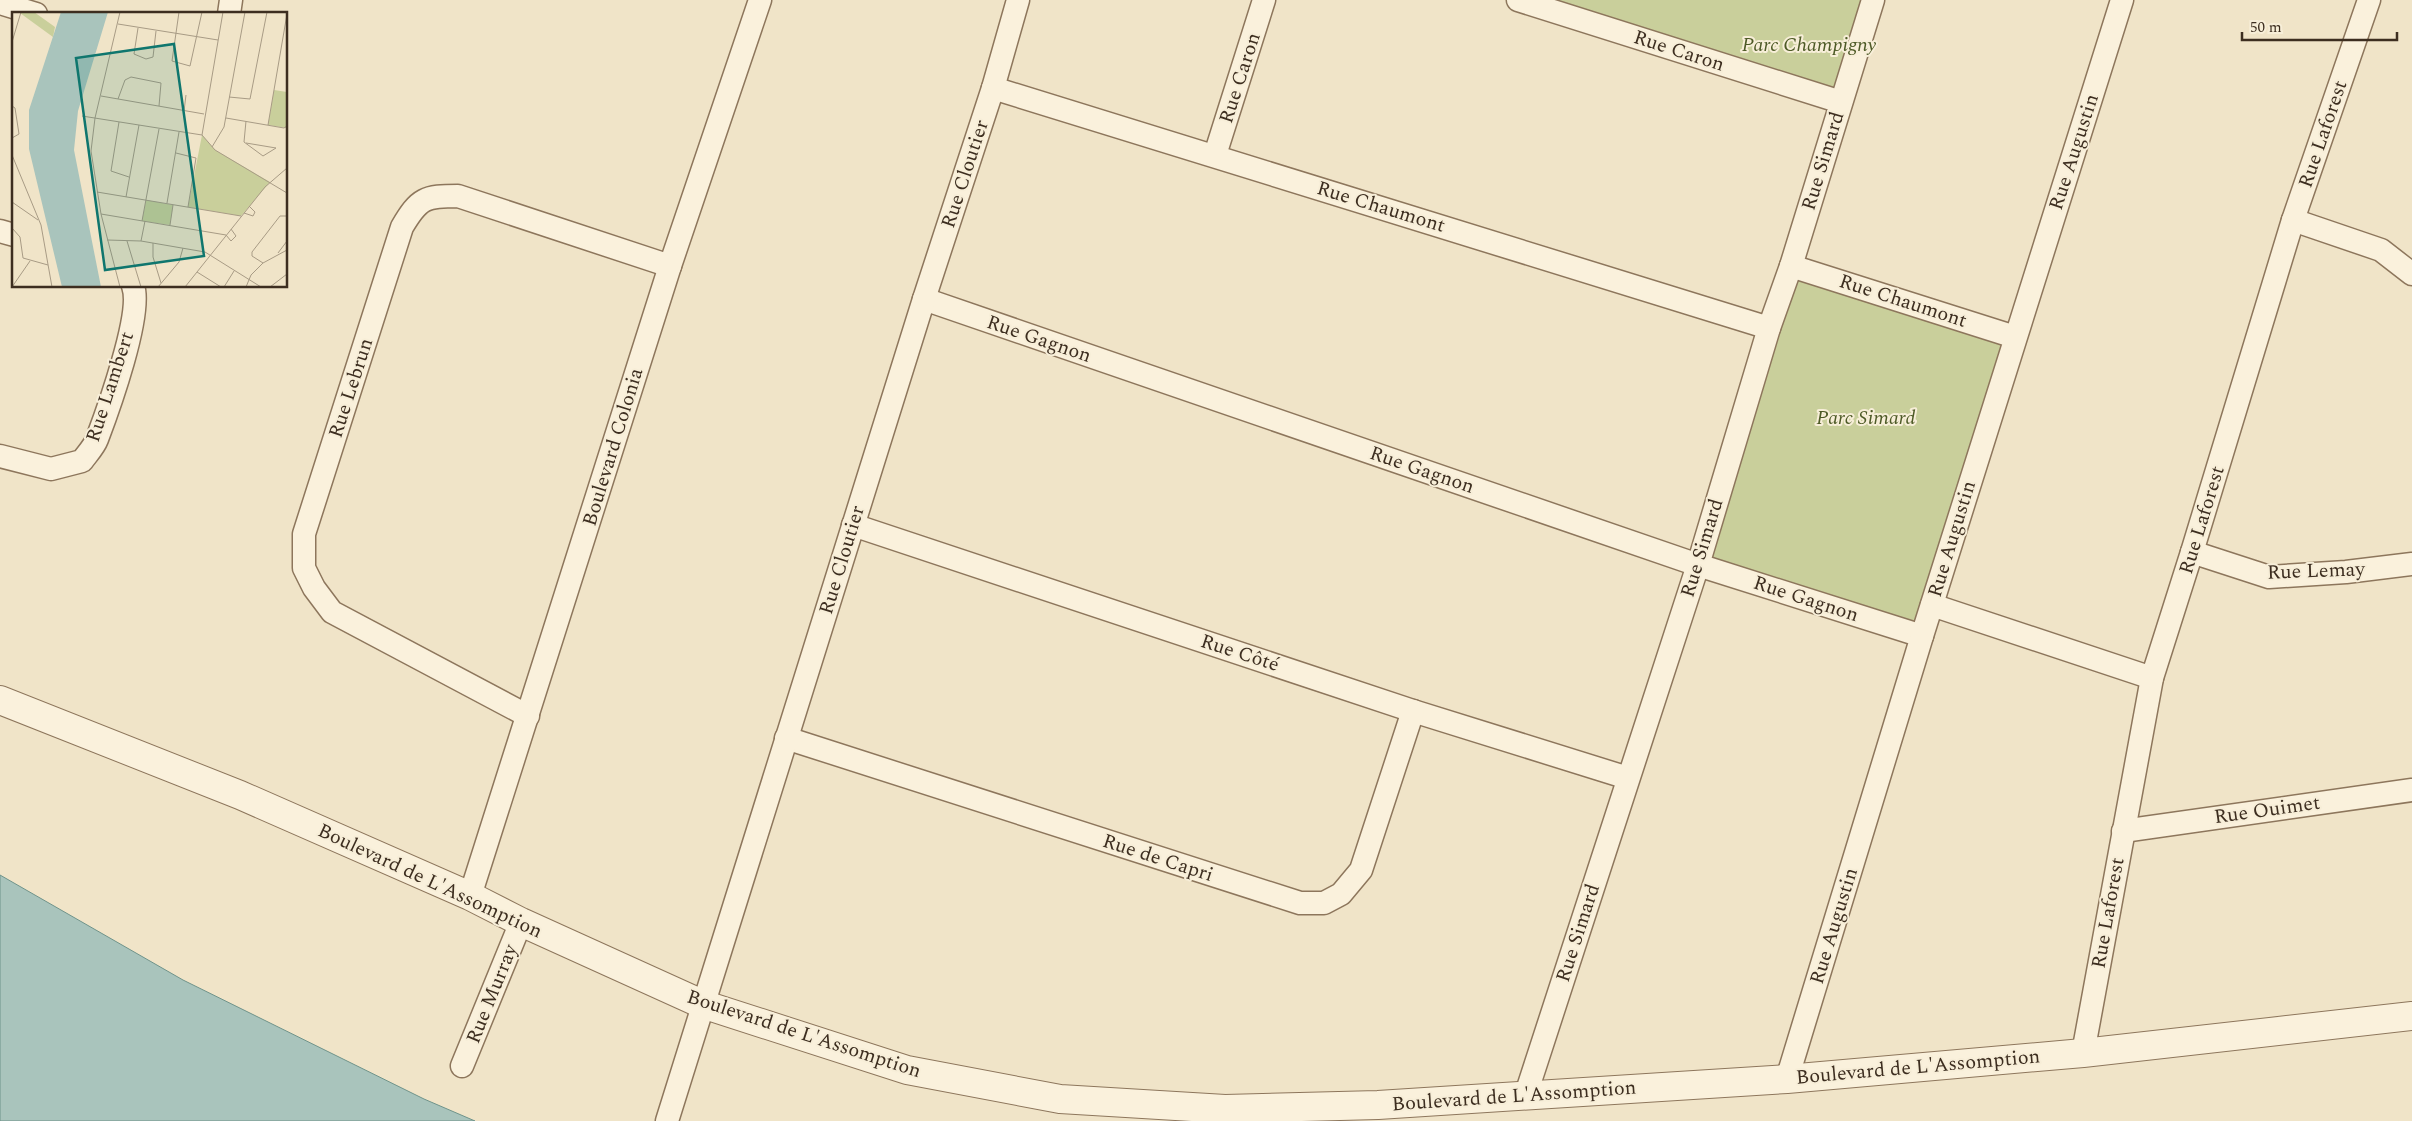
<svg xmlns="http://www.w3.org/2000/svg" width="2412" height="1121" font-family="Spectral,serif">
  <rect width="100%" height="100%" fill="#f0e4c8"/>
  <g fill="#c9cf9b">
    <path d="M1518 0H1873L1841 102Z"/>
    <path d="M1791 266 2015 337 1922 636 1698 565Z"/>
  </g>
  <path fill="#a9c4bc" stroke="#6f938a" d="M0 875 183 980 424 1099 475 1121H0Z"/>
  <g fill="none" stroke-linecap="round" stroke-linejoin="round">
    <defs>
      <g id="minor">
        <path d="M1518 0 1841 102"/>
        <path d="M0 3 36 14"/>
        <path d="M229 14 231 0"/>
        <path d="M993 88 1769 328"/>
        <path d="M1215 155 1264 0"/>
        <path d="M2293 220 2381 250 2412 274"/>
        <path d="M0 231 14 235"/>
        <path d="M1791 266 2015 337"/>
        <path d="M924 299 1698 565 1922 636"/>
        <path d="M0 456 51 469 82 461C87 454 94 447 97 439 108 410 143 313 133 286"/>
        <path d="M853 525 1413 711 1628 778"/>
        <path d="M2192 552 2269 577 2346 572 2412 564"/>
        <path d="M1932 605 2152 678"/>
        <path d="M528 716 332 612 314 588 304 568V534L402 227C419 198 425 196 458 196L670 266"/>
        <path d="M786 738 1300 903H1324L1341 894 1361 870 1413 711"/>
        <path d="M2123 831 2412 790"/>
        <path d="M470 896 670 266 760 0"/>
        <path d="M2083 1053 2152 678 2192 552 2293 220 2369 0"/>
        <path d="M462 1066 521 922"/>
        <path d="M1787 1079 1922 636 2122 0"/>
        <path d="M1526 1094 1698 565 1769 328 1791 266 1873 0"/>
        <path d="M667 1121 924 299 993 88 1018 0"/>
      </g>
      <path id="tertiary" d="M0 700 240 795 470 896 521 922 702 1004 907 1070 1060 1099 1225 1109 1378 1105 1787 1079 2083 1053 2412 1016"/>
    </defs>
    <use href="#minor" stroke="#8d765c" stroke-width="25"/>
    <use href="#tertiary" stroke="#8d765c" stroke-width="30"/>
    <use href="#minor" stroke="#faf1dc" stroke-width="22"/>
    <use href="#tertiary" stroke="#faf1dc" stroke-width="28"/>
  </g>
  <g text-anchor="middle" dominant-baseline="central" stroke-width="4" stroke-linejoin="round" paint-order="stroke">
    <g font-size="20" font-style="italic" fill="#4d5a26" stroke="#f7eed8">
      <text x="1809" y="45">Parc Champigny</text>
      <text x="1866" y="418">Parc Simard</text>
    </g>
    <g font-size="20" fill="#3d2e20" stroke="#f7eed8">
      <text transform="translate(1679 51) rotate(18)">Rue Caron</text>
      <text transform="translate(1240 78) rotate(-72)">Rue Caron</text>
      <text transform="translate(2323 134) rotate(-71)">Rue Laforest</text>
      <text transform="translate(2074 152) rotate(-72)">Rue Augustin</text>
      <text transform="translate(1823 161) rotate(-73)">Rue Simard</text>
      <text transform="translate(965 174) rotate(-72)">Rue Cloutier</text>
      <text transform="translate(1381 207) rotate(17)">Rue Chaumont</text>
      <text transform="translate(1903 301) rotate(18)">Rue Chaumont</text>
      <text transform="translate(1039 339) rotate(19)">Rue Gagnon</text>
      <text transform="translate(110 387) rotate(-72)">Rue Lambert</text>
      <text transform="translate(351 388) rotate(-72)">Rue Lebrun</text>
      <text transform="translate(613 447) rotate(-73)">Boulevard Colonia</text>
      <text transform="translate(1422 470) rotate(19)">Rue Gagnon</text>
      <text transform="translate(2202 520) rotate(-73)">Rue Laforest</text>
      <text transform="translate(1952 539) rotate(-73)">Rue Augustin</text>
      <text transform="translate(1702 548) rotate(-73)">Rue Simard</text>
      <text transform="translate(842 560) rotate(-73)">Rue Cloutier</text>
      <text transform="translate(2316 571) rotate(-2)">Rue Lemay</text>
      <text transform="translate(1806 599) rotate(18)">Rue Gagnon</text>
      <text transform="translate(1240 653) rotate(18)">Rue Côté</text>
      <text transform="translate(2267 810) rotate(-8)">Rue Ouimet</text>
      <text transform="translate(1158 858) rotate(18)">Rue de Capri</text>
      <text transform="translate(430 881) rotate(25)">Boulevard de L'Assomption</text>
      <text transform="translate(2108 913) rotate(-80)">Rue Laforest</text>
      <text transform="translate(1834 926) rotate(-73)">Rue Augustin</text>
      <text transform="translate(1578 933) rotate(-72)">Rue Simard</text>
      <text transform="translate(492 994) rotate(-68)">Rue Murray</text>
      <text transform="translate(804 1034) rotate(18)">Boulevard de L'Assomption</text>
      <text transform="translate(1918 1067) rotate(-5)">Boulevard de L'Assomption</text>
      <text transform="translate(1514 1096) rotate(-4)">Boulevard de L'Assomption</text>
    </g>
  </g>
  <g transform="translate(12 12)">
    <rect width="275" height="275" fill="#f0e4c8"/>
    <path d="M22 0 43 15 41 25 8 1ZM262 78 275 80 274 116 256 113ZM190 123 203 138 258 170 229 204 176 195ZM134 188 161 193 158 213 130 209Z" fill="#c9cf9b"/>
    <path d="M49 0H96L66 99 62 138 89 275H50L17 137V98Z" fill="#a9c4bc"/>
    <path fill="none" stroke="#a89b85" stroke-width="1" d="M167 0 160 49 178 54 190 0M211 0 190 123 203 138 275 181M106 12 206 28M126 16 122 42 134 47 141 45 144 19M0 30 9 0M89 84 192 102M217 85 238 87 255 0M106 87 113 68 119 65 149 71 147 94M0 94 3 96 7 122 0 126M172 99 174 83M70 104 190 123M214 106 272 116 275 114M107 110 99 159 117 165M256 113 275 2M234 131 264 136 251 144 232 130 234 109M200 135 212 115 233 0M164 141 184 146 176 195M0 143 29 213 40 275M85 180 229 204M114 185 127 113M0 190 26 208M155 191 167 120M232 201 241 204 243 200 237 194M89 202 214 223 219 229 224 224 219 217M130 209 147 117M158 213 161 193M0 216 8 225 11 246 36 253M95 228 129 229 193 240 249 275M115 229 129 275M129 229 133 209M141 231V245L149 271M266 241 275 229M251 251 240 244V240L268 204H275M185 260 209 275M0 275 18 249M108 275 89 202 79 139 83 106 108 0M146 275 167 250 171 236M173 275 253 175 275 156M212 275 222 259M234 275 239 263 251 251 275 238M258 275 275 262"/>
    <path fill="#0f766e" fill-opacity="0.15" stroke="#0f766e" stroke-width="2.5" d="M162 32 192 244 93 258 64 46Z"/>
    <rect width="275" height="275" fill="none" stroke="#3d2e20" stroke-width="2.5"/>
  </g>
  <path d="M2242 32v8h155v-8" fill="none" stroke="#3d2e20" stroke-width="2.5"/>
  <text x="2250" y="32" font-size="15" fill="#3d2e20" stroke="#f7eed8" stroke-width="4" paint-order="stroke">50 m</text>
</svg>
